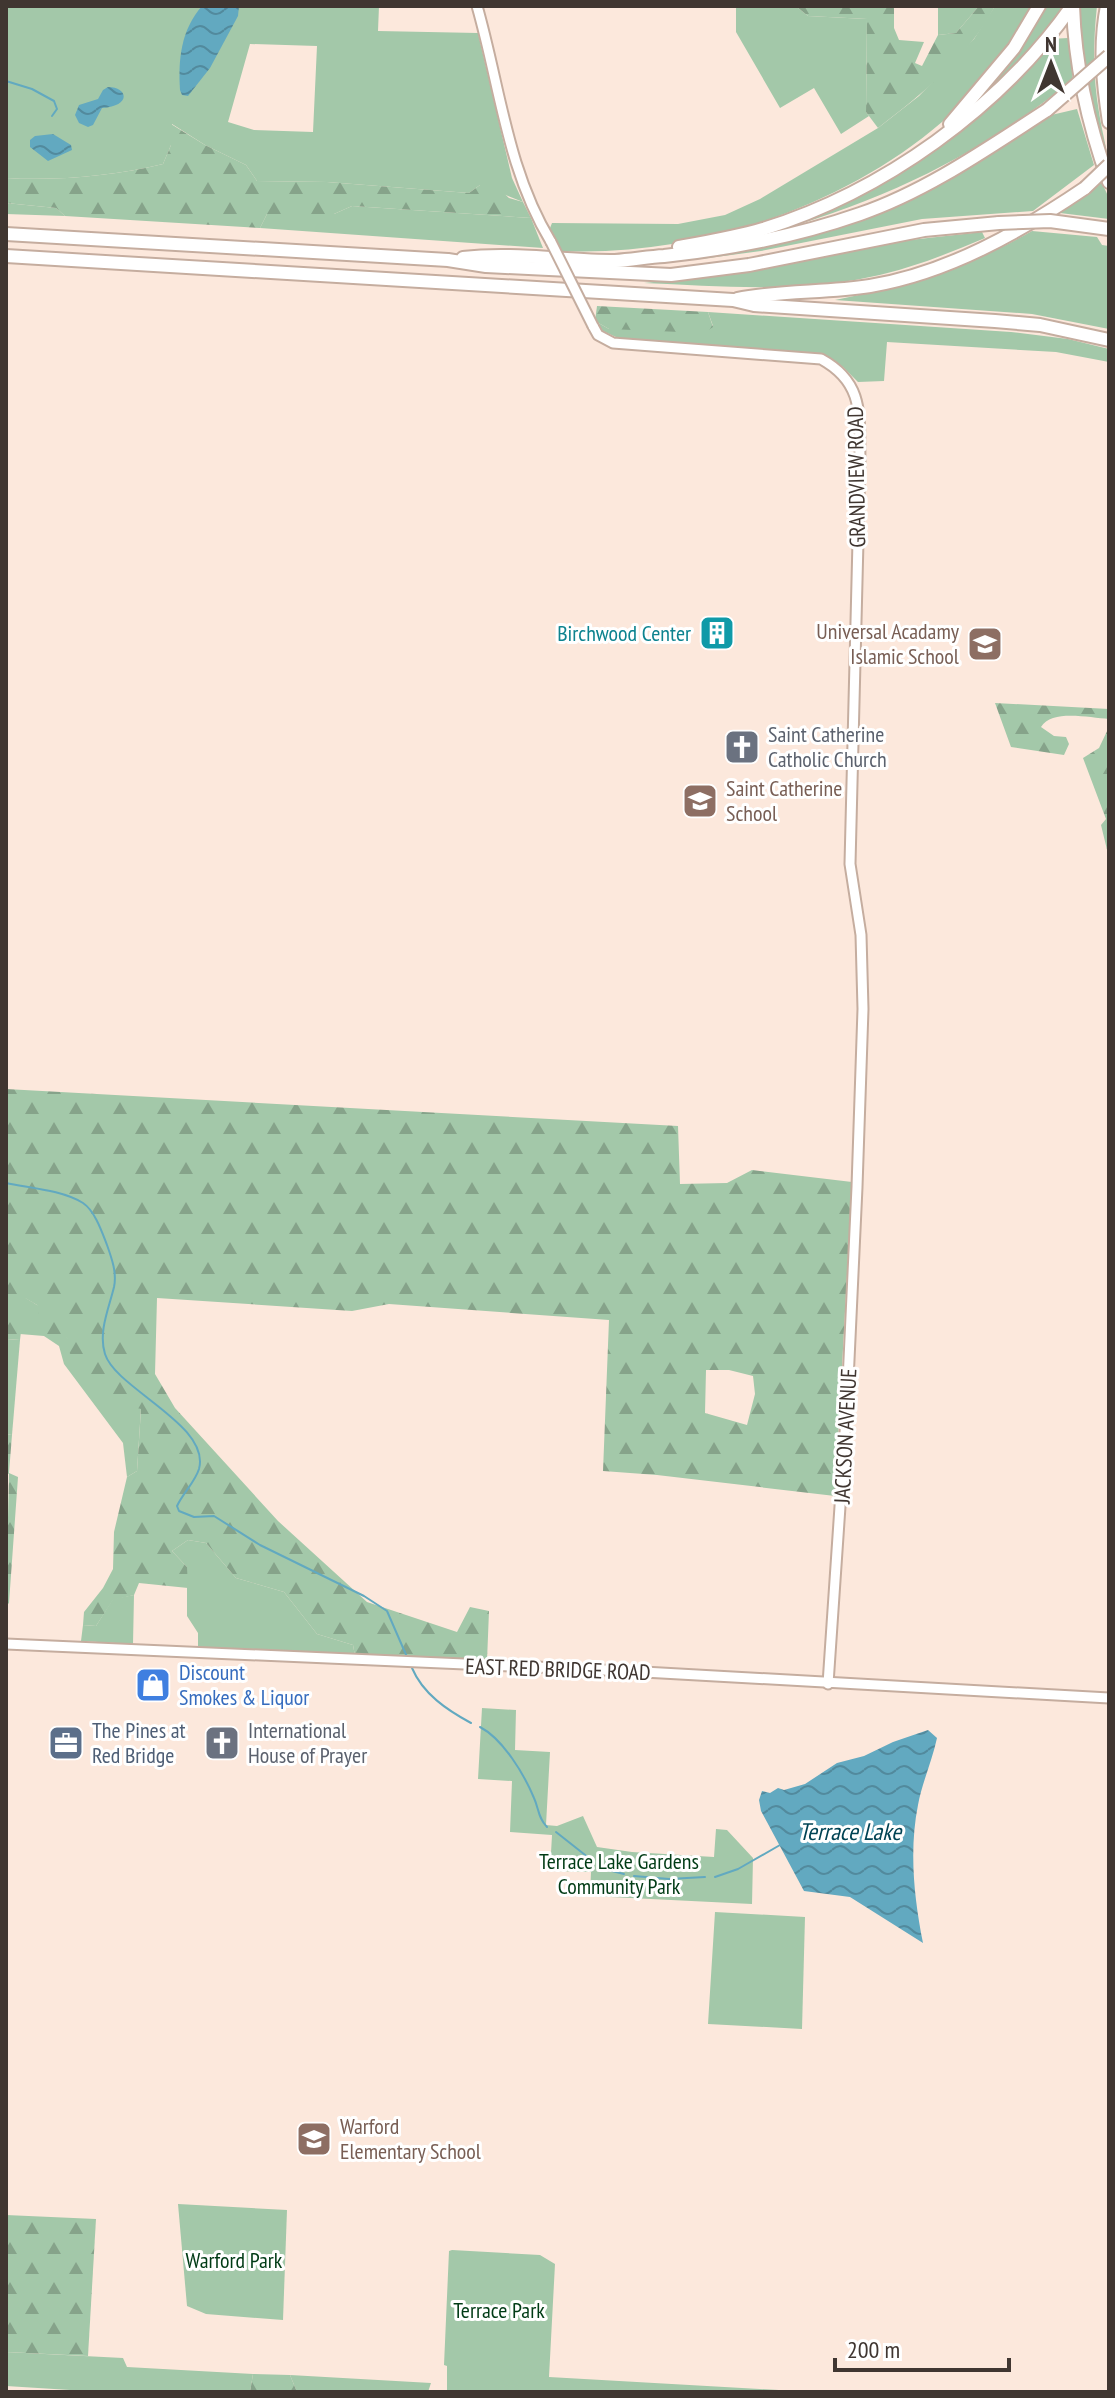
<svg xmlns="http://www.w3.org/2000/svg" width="1115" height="2398" font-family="'PT Sans Narrow',sans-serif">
  <defs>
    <pattern id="forest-firs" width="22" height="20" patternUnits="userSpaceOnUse" patternTransform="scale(2)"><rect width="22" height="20" fill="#a3c8a9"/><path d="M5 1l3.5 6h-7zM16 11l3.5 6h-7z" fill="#86a38a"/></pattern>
    <pattern id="water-waves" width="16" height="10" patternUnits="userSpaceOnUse" patternTransform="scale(2)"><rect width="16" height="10" fill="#62a9c0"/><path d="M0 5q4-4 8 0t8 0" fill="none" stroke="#528a9d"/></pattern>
  </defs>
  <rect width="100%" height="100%" fill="#fce8dc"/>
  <g fill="#a3c8a9" fill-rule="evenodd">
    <path d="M6 6H379L378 31 478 33 512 178 523 202 480 185 469 193 327 182 257 181 246 165 205 145 172 124 171 145 163 164C113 176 57 181 6 178ZM250 44 317 46 313 132 254 130 228 122Z"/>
    <path d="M736 6 797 7 808 16 867 19 866 112 869 116 841 134 814 88 780 108 736 32Z"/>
    <path d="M908 6H979L956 33 938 35V7Z"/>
    <path d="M995 6H1031C1007 48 979 90 942 122 841 209 693 257 561 251L550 228 552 223 678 224 725 215 760 199 878 128 919 96 974 39Z"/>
    <path d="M1041 6H1066L1019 62 972 107Z"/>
    <path d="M1075 6H1097C1093 42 1093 77 1099 112 1102 134 1109 153 1109 174L1094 132Z"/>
    <path d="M1068 38 1073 80C973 159 880 203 757 236L918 157 1050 39Z"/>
    <path d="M1077 109 1094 165 1033 211 922 219 761 251 701 259V256L732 252 946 179 984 158 1047 116Z"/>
    <path d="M1101 181 1109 198V219L1060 213Z"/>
    <path d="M6 203 56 208 65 216 6 214Z"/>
    <path d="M352 206 531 218 543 248 260 228 267 214H334Z"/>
    <path d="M1032 231 1097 237 1102 245 1109 246V329L1032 314 835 300C907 286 968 267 1032 231Z"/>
    <path d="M982 232 985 238C947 254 910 269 870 277 795 293 719 286 644 283L744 273 910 240Z"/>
    <path d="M708 312 1011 332 1068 339 1109 349V362L1056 352 887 342 884 381 858 382 843 367 819 353 618 338 603 331 595 321 609 329 713 326Z"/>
    <path d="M24 1297 37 1305 67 1338 141 1408 137 1471 127 1477 123 1443 64 1364 59 1346 44 1336 20 1334Z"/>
    <path d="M6 1339 20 1340 12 1435 6 1434Z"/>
    <path d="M188 1540 206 1543 236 1578 284 1592 317 1634 353 1645 355 1656 198 1648V1633L187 1616V1567L172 1551Z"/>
    <path d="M134 1595 133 1644 81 1641 83 1625 96 1626 113 1599Z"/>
    <path d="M482 1708 516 1710 515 1750 550 1752 546 1825 557 1826 583 1816 597 1847 632 1852 714 1857 716 1829 727 1830 753 1858 752 1904 590 1896 591 1872 550 1871 552 1835 510 1832 512 1781 478 1779Z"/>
    <path d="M715 1912 805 1917 802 2029 708 2024Z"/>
    <path d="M178 2204 287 2210 283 2320 206 2314 187 2306Z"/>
    <path d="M452 2250 540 2255 555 2264 549 2377 813 2392H447V2366L444 2365 449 2251Z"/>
    <path d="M6 2352 123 2358 127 2367 253 2374 250 2392H102L6 2386Z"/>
    <path d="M290 2375 431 2383 428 2392H297Z"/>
  </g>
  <g fill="url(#forest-firs)" fill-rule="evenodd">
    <path d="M770 6H894V28L899 40 924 42 915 63 922 66 938 35 956 33 979 6H995C969 56 922 94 878 128L866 112 867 19 808 16 797 7Z"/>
    <path d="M171 124 205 145 246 165 257 181 327 182 469 193 480 185H495L509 198 523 202 531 218 352 206 334 214H267L260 228 65 216 56 208 6 203V178C57 181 113 176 163 164L171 145Z"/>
    <path d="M597 306 708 312 713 327 704 333 609 329 595 321Z"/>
    <path d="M995 703 1109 709V719C1089 718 1052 709 1041 727L1054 736 1066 737 1069 744 1064 755 1011 747Z"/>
    <path d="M1109 727V858L1101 825 1106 819 1083 758 1099 748Z"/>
    <path d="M6 1089 678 1126 680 1184 727 1183 752 1170 852 1182 835 1496 657 1475 603 1471 609 1320 389 1304 352 1311 157 1298 155 1374 175 1408 278 1521 367 1602 457 1632 470 1607 489 1611 487 1661 355 1656 353 1645 317 1634 284 1592 236 1578 206 1543 188 1540 172 1551 187 1567 188 1588 139 1583 134 1595 113 1600 96 1626 83 1625 84 1612 103 1588 113 1569 114 1532 127 1477 137 1471 141 1409 106 1400 68 1351 67 1338 44 1336 37 1305 25 1298 20 1340 6 1339ZM706 1370H729L753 1376 755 1394 747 1425 705 1413Z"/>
    <path d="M6 1434 12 1435 9 1473 18 1477 9 1603 6 1606 9 1474 6 1473Z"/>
    <path d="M6 2215 96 2219 88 2356 6 2352Z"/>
    <path d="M253 2374 290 2375 297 2392H250Z"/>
  </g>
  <g fill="url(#water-waves)">
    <path d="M202 6H239L238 16 210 68 188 96 182 95 180 90C178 59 181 30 202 6Z"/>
    <path d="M108 87C128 87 132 106 102 108L93 125 88 127 79 123 75 115 79 105 98 99 103 90Z"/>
    <path d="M53 134 71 145 72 150 48 161 30 147V140L35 136Z"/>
    <path d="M928 1730 937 1738C932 1761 922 1783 918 1805 909 1850 914 1898 923 1943L850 1897 804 1891 761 1811 759 1800 762 1791 770 1793 778 1788 784 1790 805 1784 837 1763 864 1756 893 1742Z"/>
  </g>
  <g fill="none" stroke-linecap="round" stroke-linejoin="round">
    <g stroke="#62a9c0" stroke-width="2">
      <path d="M6 81 32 89 54 101 57 109 52 116"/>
      <path d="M6 1183C30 1188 62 1190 83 1203 95 1211 102 1232 107 1245 112 1259 117 1273 114 1287 109 1308 98 1332 105 1354 116 1389 211 1425 199 1469 195 1482 183 1493 177 1506L179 1511 194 1517 214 1516 260 1545 364 1596 387 1611 407 1657"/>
      <path d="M412 1668C423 1694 447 1710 471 1723"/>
      <path d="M480 1727C503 1739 524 1774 534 1798 539 1809 538 1818 547 1827"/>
      <path d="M556 1832 594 1862"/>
      <path d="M599 1866 604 1869 624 1874"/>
      <path d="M634 1876 669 1879 705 1877"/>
      <path d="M715 1877 738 1869 780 1845"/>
    </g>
    <defs>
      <g id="secondary">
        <path d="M477 6C500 86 507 170 551 242"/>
        <path d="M593 326 598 335 613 343 821 359C865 383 859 416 860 460L850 864 861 935 863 1009 857 1187 847 1403 828 1684"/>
        <path d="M6 1644 626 1671 1109 1698"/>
      </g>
      <g id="motorway">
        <path d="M1073 6C1075 68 1088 124 1109 182"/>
        <path d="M1107 6C1099 46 1103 83 1109 122"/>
        <path d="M950 124 1014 48 1039 6"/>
        <path d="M6 234 448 260 486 266 671 275 749 265 924 230 999 223"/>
        <path d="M679 247C707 242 736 237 763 229 883 192 1000 108 1072 6"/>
        <path d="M6 256 733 300 754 305 995 321 1040 325 1109 340"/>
        <path d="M463 258C513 252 564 261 615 261 631 260 648 257 664 256 730 249 797 236 860 214 927 191 988 148 1047 110"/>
        <path d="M737 299C780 290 826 293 870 286 948 273 1020 232 1085 188"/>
      </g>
    </defs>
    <use href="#secondary" stroke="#c5ad9f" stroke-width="13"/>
    <use href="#motorway" stroke="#c5ad9f" stroke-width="16"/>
    <use href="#secondary" stroke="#fff" stroke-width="9"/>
    <use href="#motorway" stroke="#fff" stroke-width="12"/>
    <defs>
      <path id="secondary-bridge" d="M551 242 593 326"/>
      <g id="motorway-bridge">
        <path d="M1047 110 1109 56"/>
        <path d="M1085 188 1109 165"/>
        <path d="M999 223 1050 221 1109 229"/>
      </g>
    </defs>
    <use href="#secondary-bridge" stroke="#c5ad9f" stroke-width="13" stroke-linecap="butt"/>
    <use href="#motorway-bridge" stroke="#c5ad9f" stroke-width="16" stroke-linecap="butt"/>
    <use href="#secondary-bridge" stroke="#fff" stroke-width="9"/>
    <use href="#motorway-bridge" stroke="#fff" stroke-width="12"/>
  </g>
  <defs>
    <symbol id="building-square" viewBox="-11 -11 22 22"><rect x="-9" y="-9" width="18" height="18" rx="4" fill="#0f9aa8" stroke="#fff"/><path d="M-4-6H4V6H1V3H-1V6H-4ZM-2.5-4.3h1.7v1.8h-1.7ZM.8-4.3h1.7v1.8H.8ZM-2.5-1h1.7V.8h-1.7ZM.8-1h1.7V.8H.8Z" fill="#fff"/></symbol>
    <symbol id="school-square" viewBox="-11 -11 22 22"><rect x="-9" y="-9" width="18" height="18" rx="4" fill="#8d6e63" stroke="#fff"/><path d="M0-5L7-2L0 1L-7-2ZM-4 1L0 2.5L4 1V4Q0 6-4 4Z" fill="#fff"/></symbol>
    <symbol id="church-square" viewBox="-11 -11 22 22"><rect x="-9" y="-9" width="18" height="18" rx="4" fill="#6b7280" stroke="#fff"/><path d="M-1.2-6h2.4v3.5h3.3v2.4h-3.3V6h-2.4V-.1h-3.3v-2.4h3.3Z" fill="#fff"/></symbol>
    <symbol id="shop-square" viewBox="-11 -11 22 22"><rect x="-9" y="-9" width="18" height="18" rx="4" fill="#3f7fe0" stroke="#fff"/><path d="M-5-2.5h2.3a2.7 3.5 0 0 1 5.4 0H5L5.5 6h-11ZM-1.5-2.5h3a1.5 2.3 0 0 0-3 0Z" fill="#fff"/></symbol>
    <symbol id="office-square" viewBox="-11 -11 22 22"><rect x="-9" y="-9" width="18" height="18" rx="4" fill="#5c6f8a" stroke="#fff"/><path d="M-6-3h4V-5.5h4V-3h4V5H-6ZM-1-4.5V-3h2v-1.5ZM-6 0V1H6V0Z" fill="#fff"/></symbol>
  </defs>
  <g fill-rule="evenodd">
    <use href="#building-square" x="697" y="613" width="40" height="40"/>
    <use href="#school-square" x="965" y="624" width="40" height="40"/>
    <use href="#church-square" x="722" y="727" width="40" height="40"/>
    <use href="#school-square" x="680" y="781" width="40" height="40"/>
    <use href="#shop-square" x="133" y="1665" width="40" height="40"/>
    <use href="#office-square" x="46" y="1723" width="40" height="40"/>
    <use href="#church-square" x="202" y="1723" width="40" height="40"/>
    <use href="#school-square" x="294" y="2119" width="40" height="40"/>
  </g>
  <g text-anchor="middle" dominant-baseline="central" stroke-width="6" stroke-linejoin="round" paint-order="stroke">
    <g font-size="22" fill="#403631" stroke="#fff">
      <text transform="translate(856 477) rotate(-91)">GRANDVIEW ROAD</text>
      <text transform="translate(845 1436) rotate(-87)">JACKSON AVENUE</text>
      <text transform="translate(558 1669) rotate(2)">EAST RED BRIDGE ROAD</text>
    </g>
    <g font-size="22" fill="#785e54" stroke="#fff" text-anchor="start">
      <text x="959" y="631" text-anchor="end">Universal Acadamy<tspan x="959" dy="25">Islamic School</tspan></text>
      <text x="726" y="788">Saint Catherine<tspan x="726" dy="25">School</tspan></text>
      <text x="340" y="2126">Warford<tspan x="340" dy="25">Elementary School</tspan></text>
    </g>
    <g font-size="22" fill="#0d838f" stroke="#fff" text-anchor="end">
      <text x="691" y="633">Birchwood Center</text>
    </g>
    <g font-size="22" fill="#5b616d" stroke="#fff" text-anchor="start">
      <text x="768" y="734">Saint Catherine<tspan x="768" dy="25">Catholic Church</tspan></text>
      <text x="248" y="1730">International<tspan x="248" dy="25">House of Prayer</tspan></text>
    </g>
    <g font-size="22" fill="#366cbe" stroke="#fff" text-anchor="start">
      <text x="179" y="1672">Discount<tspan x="179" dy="25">Smokes &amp; Liquor</tspan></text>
    </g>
    <g font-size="22" fill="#4e5e75" stroke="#fff" text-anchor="start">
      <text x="92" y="1730">The Pines at<tspan x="92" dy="25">Red Bridge</tspan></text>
    </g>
    <g font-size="22" fill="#003b15" stroke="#fff">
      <text x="619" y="1861">Terrace Lake Gardens<tspan x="619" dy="25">Community Park</tspan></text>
      <text x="234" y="2260">Warford Park</text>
      <text x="499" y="2310">Terrace Park</text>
    </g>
    <g font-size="24" font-style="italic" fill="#004354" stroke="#fff">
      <text x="850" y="1831">Terrace Lake</text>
    </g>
  </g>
  <rect width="1115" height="2398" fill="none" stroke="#403631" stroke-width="16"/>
  <g transform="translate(1051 64)" stroke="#ffffff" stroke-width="6" paint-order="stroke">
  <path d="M0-6L14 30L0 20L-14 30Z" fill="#403631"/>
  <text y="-12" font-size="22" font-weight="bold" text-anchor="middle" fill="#403631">N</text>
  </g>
  <path d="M835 2358v12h174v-12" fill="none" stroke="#403631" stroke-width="4"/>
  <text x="847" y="2358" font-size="24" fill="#403631" stroke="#ffffff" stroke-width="6" paint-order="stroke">200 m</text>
</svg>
